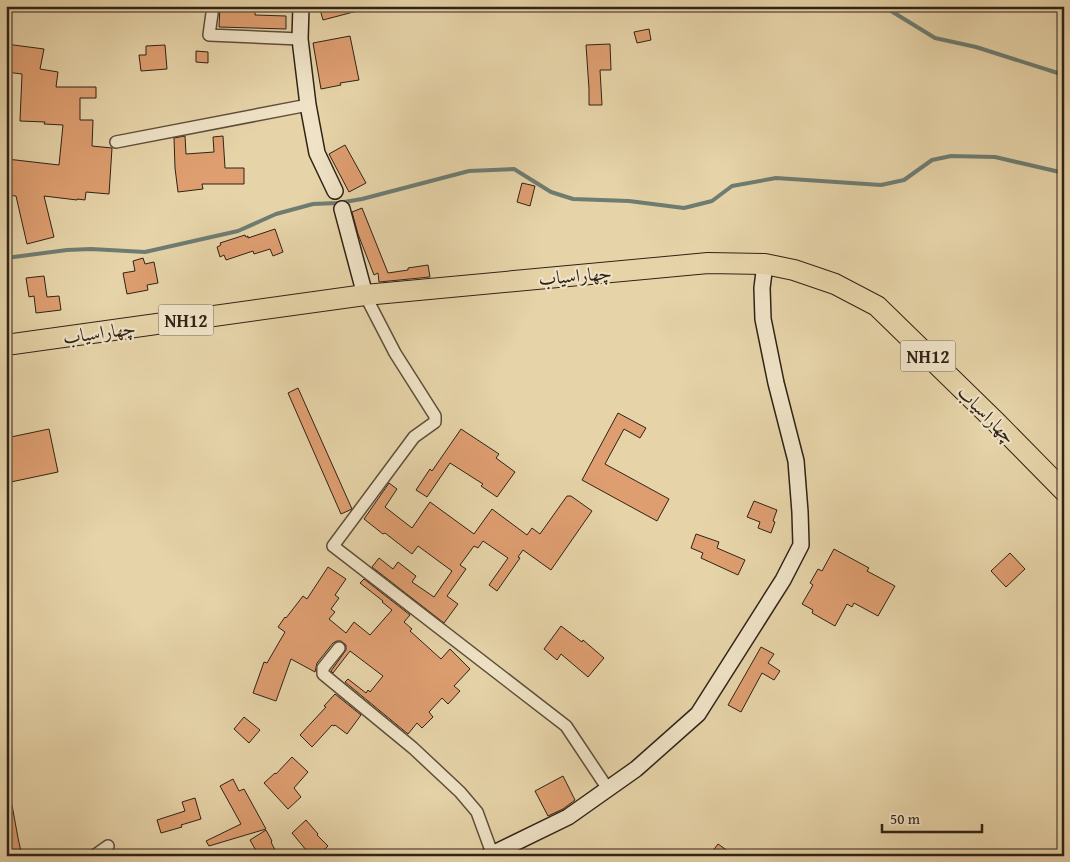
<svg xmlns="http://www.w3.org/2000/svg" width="1070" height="862" font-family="'Gentium Book Plus',Amiri,serif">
  <rect width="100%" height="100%" fill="#e6d3a8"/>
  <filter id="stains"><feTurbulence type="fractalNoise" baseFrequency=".004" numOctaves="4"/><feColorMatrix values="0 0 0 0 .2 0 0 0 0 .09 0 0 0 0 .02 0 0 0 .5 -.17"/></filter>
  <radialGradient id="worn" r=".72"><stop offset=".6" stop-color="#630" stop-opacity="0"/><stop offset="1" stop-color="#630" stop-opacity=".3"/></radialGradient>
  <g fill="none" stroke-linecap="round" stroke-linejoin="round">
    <g stroke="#6e7c72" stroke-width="4">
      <path d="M883 6 935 38 976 47 1064 75"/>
      <path d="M6 258 67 250 91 249 145 252 238 231 276 214 313 204 338 203 362 199 469 171 514 169 551 192 573 199 629 201 684 208 712 201 732 186 776 178 881 185 904 180 932 160 951 156 995 157 1064 173"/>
    </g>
  </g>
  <g fill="#de9e70" stroke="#302316">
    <path d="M220 6H255V15L286 16V29L219 27Z"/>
    <path d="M319 6H361V10L323 20Z"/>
    <path d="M649 29 651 40 637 43 634 32Z"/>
    <path d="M350 36 359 80 340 83 341 85 321 89 313 43Z"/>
    <path d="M6 44 44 49 40 69 58 72 56 87H96V98H80V120H93L92 146 112 148 109 194 86 192 85 200 77 199V200L44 196 54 237 27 244 16 196 6 195 7 159 59 165 63 125 44 124 45 122 20 121 22 74 6 72Z"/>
    <path d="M610 44 611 70H600L602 105H589V89L586 45Z"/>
    <path d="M165 45 167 69 141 71 139 55H146V46Z"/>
    <path d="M196 51 208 52V63L196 62Z"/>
    <path d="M185 136 186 154 214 152 213 137 223 136 225 168H244V184H202L203 189 178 192 175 168 174 138Z"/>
    <path d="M345 145 366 183 349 192 329 154Z"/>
    <path d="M522 183 535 186 530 206 517 202Z"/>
    <path d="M362 208 388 273 408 270V268L428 265 430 277 379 282 378 273 374 275 358 234 352 212Z"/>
    <path d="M275 229 283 252 273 256 270 249 254 254 253 251 226 260 224 255 220 257 217 247 221 245 220 243 245 235 246 237 248 236V238Z"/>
    <path d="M143 258 145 264 154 262 158 283 147 285 148 290 127 294 123 273 135 271 133 261Z"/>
    <path d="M44 276 47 297 59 296 61 310 36 313 34 296 29 297 26 278Z"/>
    <path d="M298 388 352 509 341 514 288 393Z"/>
    <path d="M618 413 646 428 640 438 624 429 605 464 669 499 657 521 582 480Z"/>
    <path d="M49 429 58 472 6 483V438Z"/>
    <path d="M461 429 499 454 496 458 515 472 497 497 481 486 483 484 450 463 427 497 416 490 430 469 432 471Z"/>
    <path d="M389 483 397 489 385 507 412 528 430 502 474 534 492 509 527 535 532 528 540 534 567 496H571L592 511 551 570 523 550 518 557 520 558 497 591 489 585 508 558 483 541 478 548 474 546 460 565 466 569 447 596 458 604 444 623 372 567 379 558 393 569 398 562 416 576 412 582 434 597 452 571 418 546 412 554 385 533 383 534 364 519Z"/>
    <path d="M754 501 777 510 773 521 775 522 771 533 758 528 760 522 747 517Z"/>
    <path d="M696 534 719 542 717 548 745 560 738 575 701 558 703 553 691 548Z"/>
    <path d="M834 549 869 568 867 571 895 586 878 616 854 603 852 607 847 604 835 626 812 613 813 610 802 604 813 585 810 583 818 569 822 571Z"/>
    <path d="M1010 553 1025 569 1006 587 991 571Z"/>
    <path d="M328 567 346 579 335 595 339 598 331 609 335 612 329 619 346 633 354 622 370 635 392 610 382 602 383 601 360 583 364 579 410 615 404 622 412 629 410 631 441 659 450 649 470 669 454 686 460 691 448 704 442 698 429 712 433 717 422 728 417 723 408 734 345 682 348 679 366 693 368 690 370 692 383 676 350 651 333 673 331 671 346 650V645L341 641H337L333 643 317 663 315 672 291 659 276 701 253 693 264 662 267 663 285 632 278 627 285 617 286 618 303 596 307 599Z"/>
    <path d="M561 626 582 642 583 640 604 658 588 677 561 654 557 660 544 649Z"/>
    <path d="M761 647 774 654 768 663 780 671 774 680 762 673 741 712 728 705Z"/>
    <path d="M335 694 361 715 347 734 335 725 334 726 332 725 312 747 300 735 326 707 324 706Z"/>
    <path d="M244 717 260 730 249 743 234 729Z"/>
    <path d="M292 757 308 772 294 788 301 797 288 809 264 783 275 773 276 774Z"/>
    <path d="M563 776 575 800 563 809 548 816 535 791Z"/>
    <path d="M233 779 239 791 244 789 266 829 209 846 206 841 241 824 220 786Z"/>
    <path d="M195 798 201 819 181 825 182 827 161 833 157 820 185 811 182 802Z"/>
    <path d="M12 805 18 838 22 856H6V806Z"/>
    <path d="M306 820 318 834 317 835 328 846 318 856H311L292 833Z"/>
    <path d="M266 830 272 841 271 842 278 856H259L250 840Z"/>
    <path d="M718 844 735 856H709Z"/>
  </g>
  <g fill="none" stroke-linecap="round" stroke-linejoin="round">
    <defs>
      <g id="street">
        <path d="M213 6 209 35 300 39"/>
        <path d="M116 142 308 105"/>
        <path d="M365 295 395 353 435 416V422L414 437 333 546 566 726 608 789"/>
        <path d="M339 648 323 668V674L413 748 460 792 477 812 492 853"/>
        <path d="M94 856 108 846"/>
      </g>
      <g id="secondary">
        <path d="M301 6 300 39 308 105 317 153 335 191"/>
        <path d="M342 209 365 295"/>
        <path d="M488 856 568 817 636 769 698 714 783 580 801 545 800 512 796 461 776 383 763 319 762 288 765 264"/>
      </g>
      <path id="highway" d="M6 345 365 295 708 263 765 264 794 270 835 284 877 306 997 423 1064 491"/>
    </defs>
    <use href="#street" stroke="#5e4f3a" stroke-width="14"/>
    <use href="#secondary" stroke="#302316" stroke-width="18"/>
    <use href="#highway" stroke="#302316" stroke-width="22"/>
    <use href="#street" stroke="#efe2c6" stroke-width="11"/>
    <use href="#secondary" stroke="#efe2c6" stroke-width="15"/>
    <use href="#highway" stroke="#e6d3a8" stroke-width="20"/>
  </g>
  <g text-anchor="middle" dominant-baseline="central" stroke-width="4.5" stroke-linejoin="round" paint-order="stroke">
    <g fill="#efe2c6" stroke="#695c4b" stroke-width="1">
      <rect x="158.5" y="304.5" width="55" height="31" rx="4"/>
      <rect x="900.5" y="340.5" width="55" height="31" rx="4"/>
    </g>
    <g font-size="18" font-weight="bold" fill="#302316">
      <text x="186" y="320">NH12</text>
      <text x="928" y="356">NH12</text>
    </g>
    <g font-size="19" fill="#302316" stroke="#efe2c6">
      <text transform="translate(575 275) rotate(-5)">چهاراسیاب</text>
      <text transform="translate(99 332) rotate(-8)">چهاراسیاب</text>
      <text transform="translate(987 414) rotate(45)">چهاراسیاب</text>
    </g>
  </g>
  <rect width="1070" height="862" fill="none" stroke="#e6d3a8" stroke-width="25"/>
  <rect x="8" y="8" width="1055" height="847" fill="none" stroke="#302316" stroke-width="2.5"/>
  <rect x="12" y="12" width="1045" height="837" fill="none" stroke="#302316"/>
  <path d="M882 824v8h100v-8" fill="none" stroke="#302316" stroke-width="2.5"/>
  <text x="890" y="824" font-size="15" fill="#302316" stroke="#efe2c6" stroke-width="4" paint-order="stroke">50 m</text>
  <rect width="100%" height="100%" filter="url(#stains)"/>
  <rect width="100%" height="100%" fill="url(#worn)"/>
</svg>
